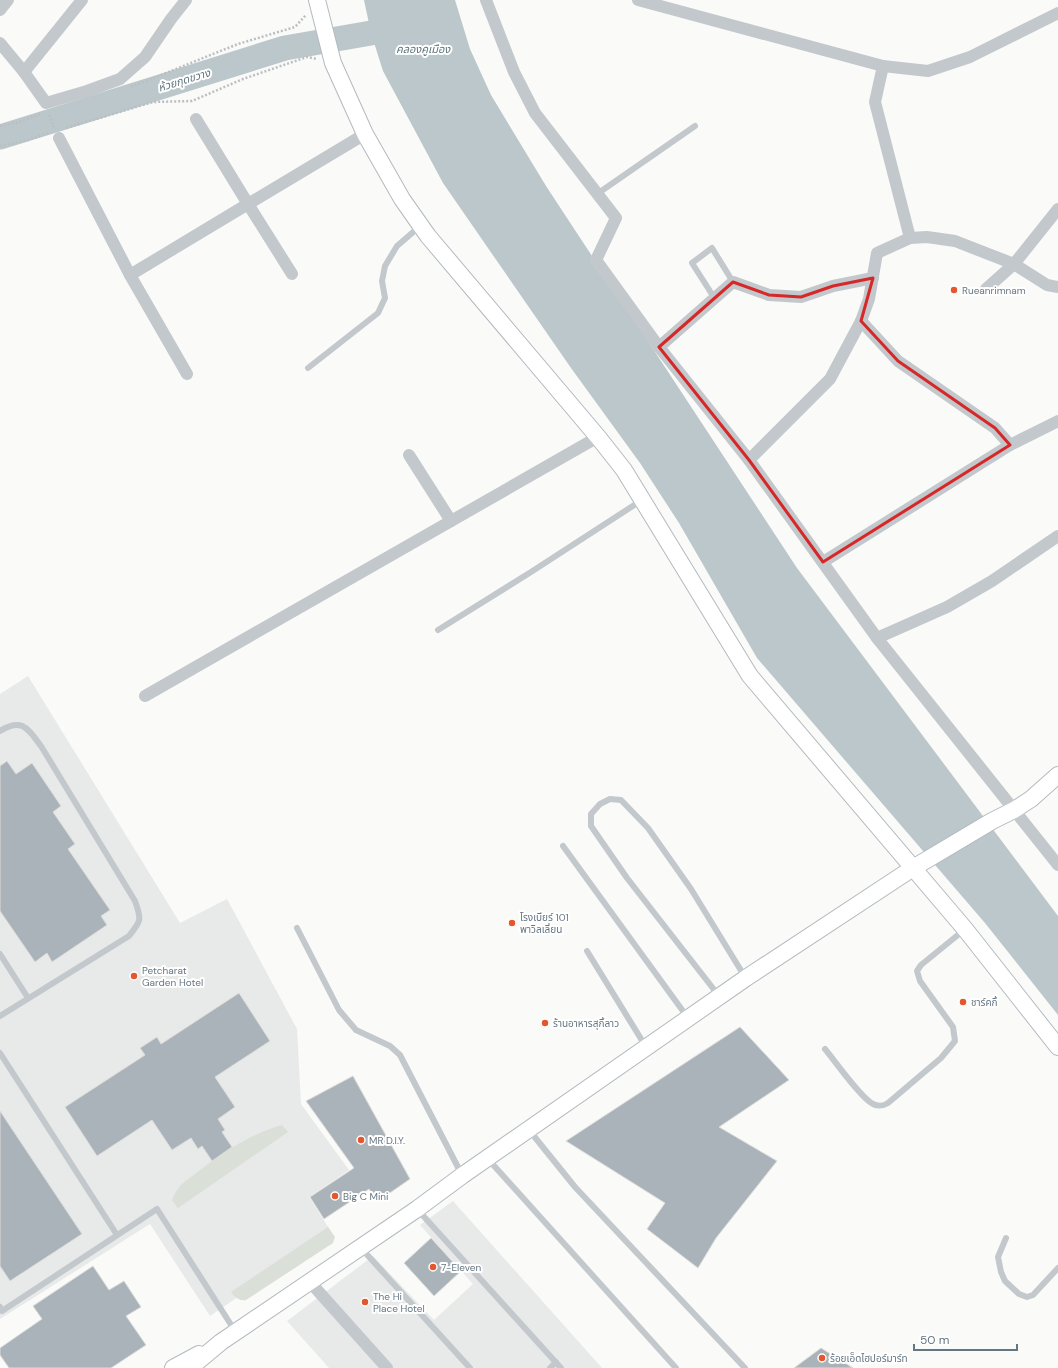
<svg xmlns="http://www.w3.org/2000/svg" width="1058" height="1368" font-family="'DM Sans','Noto Sans Thai',sans-serif">
  <rect width="100%" height="100%" fill="#fafaf8"/>
  <g fill="#e8e9e9">
    <path d="M28 676 180 923 227 899 297 1029 301 1104 349 1170 309 1197 332 1233 210 1316 150 1224 0 1319V694Z"/>
    <path d="M453 1201 602 1368H329L287 1321 373 1256 434 1320 473 1284 420 1225Z"/>
  </g>
  <g fill="#dadfd7">
    <path d="M282 1125 288 1132 178 1208 172 1200C173 1198 174 1194 176 1192 181 1183 191 1177 199 1171 224 1151 251 1134 282 1125Z"/>
    <path d="M328 1227 335 1237 333 1243 246 1300C239 1301 236 1298 231 1292Z"/>
  </g>
  <path fill="#bbc7cb" d="M364 0H455L470 49 491 95 546 186 797 568 1058 916V1015L985 923 757 658 679 523 640 463 571 368 443 183 383 71 371 33Z"/>
  <g fill="none" stroke-linecap="round" stroke-linejoin="round">
    <path stroke="#bbc7cb" stroke-width="25" d="M0 137 285 48 371 33"/>
  </g>
  <g fill="#aab3b9" stroke="#dcdcda">
    <path d="M7 761 16 774 32 763 61 806 53 812 75 844 68 849 110 910 101 916 107 925 52 962 47 953 35 962 0 911V766Z"/>
    <path d="M239 993 270 1041 215 1077 235 1107 218 1119 225 1130 222 1132 232 1147 212 1161 202 1146 198 1149 191 1138 172 1150 152 1120 97 1156 65 1107 145 1055 140 1048 157 1037 161 1044Z"/>
    <path d="M740 1027 789 1080 719 1127 777 1161 716 1238 698 1268 647 1229 665 1203 566 1141Z"/>
    <path d="M353 1076 410 1179 381 1199 378 1194 374 1196 369 1189 324 1219 310 1197 354 1168 306 1101Z"/>
    <path d="M0 1111 82 1234 10 1281 0 1266Z"/>
    <path d="M431 1238 461 1271 434 1296 404 1263Z"/>
    <path d="M93 1266 109 1290 124 1281 141 1307 126 1316 146 1345 111 1368H9L0 1355V1348L42 1319 33 1306Z"/>
    <path d="M821 1348 853 1368H794Z"/>
  </g>
  <g fill="none" stroke-linecap="round" stroke-linejoin="round">
    <defs>
      <g id="secondary">
        <path d="M317 0 333 63 365 134 402 199 428 236 598 437 624 470 750 676 965 929 1058 1047"/>
        <path d="M173 1368 199 1354"/>
        <path d="M190 1368 221 1342 417 1209 463 1175 746 978 913 868 992 821 1014 810 1031 799 1058 775"/>
      </g>
    </defs>
    <use href="#secondary" stroke="#b3babf" stroke-width="18"/>
    <g stroke="#bbbfc2" stroke-width="2.5" stroke-dasharray="2 2" stroke-linecap="butt">
      <path d="M131 87 238 44 295 27 306 15"/>
      <path d="M49 115 54 127"/>
      <path d="M0 126 19 122 40 114"/>
      <path d="M66 128 153 102 192 101 243 79 307 57 317 59"/>
      <path d="M0 146 28 140 48 133"/>
    </g>
    <g stroke="#c3c8cc" stroke-width="6">
      <path d="M597 194 695 126"/>
      <path d="M715 299 692 263 712 248 733 282"/>
      <path d="M308 368 378 313 385 298 382 281 385 266 397 246 419 227"/>
      <path d="M438 630 531 572 642 500"/>
      <path d="M0 731C22 717 28 729 41 746L135 901C142 920 141 921 129 936L0 1016"/>
      <path d="M563 846 688 1018"/>
      <path d="M297 928 339 1010 356 1030 390 1046 400 1055 462 1175"/>
      <path d="M587 951 646 1047"/>
      <path d="M0 954 28 998"/>
      <path d="M719 996 627 878 591 826V814L600 804 610 799 621 800 648 828 691 889 745 977"/>
      <path d="M825 1049C835 1061 861 1098 873 1104 879 1107 883 1106 888 1103L941 1058 955 1041 953 1027 920 981 917 971 921 965 964 930"/>
      <path d="M0 1053 117 1235"/>
      <path d="M529 1130 575 1187 745 1368"/>
      <path d="M487 1158 676 1368"/>
      <path d="M417 1209 561 1368"/>
      <path d="M1006 1238 998 1257 1001 1272 1005 1281 1019 1294 1027 1297 1033 1295 1058 1268"/>
      <path d="M361 1248 470 1368"/>
      <path d="M0 1307 2 1311 157 1209 235 1331"/>
      <path d="M550 1368 556 1362"/>
    </g>
    <g stroke="#c3c8cc" stroke-width="12">
      <path d="M486 0 514 72 535 113 616 218 596 260 659 347 749 460 877 638 1058 865"/>
      <path d="M638 0 883 66 928 71 970 57 1058 13"/>
      <path d="M0 10 8 0"/>
      <path d="M0 43 24 72 46 103 87 91 120 79 145 57 171 19 186 0"/>
      <path d="M883 66 875 102 910 238"/>
      <path d="M24 72 82 0"/>
      <path d="M196 119 248 204 292 274"/>
      <path d="M59 138 130 275 187 374"/>
      <path d="M130 275 248 204 365 134"/>
      <path d="M986 289 1014 264 1058 209"/>
      <path d="M861 321 898 361 995 428 1010 445"/>
      <path d="M659 347 733 282 769 295 801 297 833 286 873 278"/>
      <path d="M409 455 451 521"/>
      <path d="M749 460 830 379 861 321 869 299 877 253 910 238 927 237 955 241 1014 264 1047 285 1058 287"/>
      <path d="M823 562 1010 445 1058 421"/>
      <path d="M877 638 947 607 992 581 1058 536"/>
      <path d="M145 696 598 437"/>
      <path d="M310 1282 387 1368"/>
    </g>
    <use href="#secondary" stroke="#fff" stroke-width="16"/>
  </g>
  <path fill="none" stroke="#d62828" stroke-width="3" stroke-linejoin="round" d="M873 278 861 321 898 361 995 428 1010 445 823 562 749 460 659 347 733 282 769 295 801 297 833 286Z"/>
  <g fill="#e4572e" stroke="#fff" stroke-width="1.5">
    <circle cx="954" cy="290" r="4"/>
    <circle cx="512" cy="923" r="4"/>
    <circle cx="134" cy="976" r="4"/>
    <circle cx="963" cy="1002" r="4"/>
    <circle cx="545" cy="1023" r="4"/>
    <circle cx="361" cy="1140" r="4"/>
    <circle cx="335" cy="1196" r="4"/>
    <circle cx="433" cy="1267" r="4"/>
    <circle cx="365" cy="1302" r="4"/>
    <circle cx="822" cy="1358" r="4"/>
  </g>
  <g text-anchor="middle" dominant-baseline="central" stroke-width="4" stroke-linejoin="round" paint-order="stroke">
    <g font-size="10" fill="#657683" stroke="#fff" text-anchor="start">
      <text x="962" y="290">Rueanrimnam</text>
      <text x="520" y="917">โรงเบียร์ 101<tspan x="520" dy="12">พาวิลเลี่ยน</tspan></text>
      <text x="142" y="970">Petcharat<tspan x="142" dy="12">Garden Hotel</tspan></text>
      <text x="971" y="1002">ชาร์คกึ้</text>
      <text x="553" y="1023">ร้านอาหารสุกี้ลาว</text>
      <text x="369" y="1140">MR D.I.Y.</text>
      <text x="343" y="1196">Big C Mini</text>
      <text x="441" y="1267">7-Eleven</text>
      <text x="373" y="1296">The Hi<tspan x="373" dy="12">Place Hotel</tspan></text>
      <text x="830" y="1358">ร้อยเอ็ดไฮปอร์มาร์ท</text>
    </g>
    <g font-size="11" font-style="italic" fill="#60757c" stroke="#fff">
      <text x="423" y="49">คลองคูเมือง</text>
      <text transform="translate(184 80) rotate(-17)">ห้วยกุดขวาง</text>
    </g>
  </g>
  <path d="M914 1344v6h103v-6" fill="none" stroke="#657683" stroke-width="2"/>
  <text x="920" y="1344" font-size="12" fill="#657683" stroke="#ffffff" stroke-width="3" paint-order="stroke">50 m</text>
</svg>
